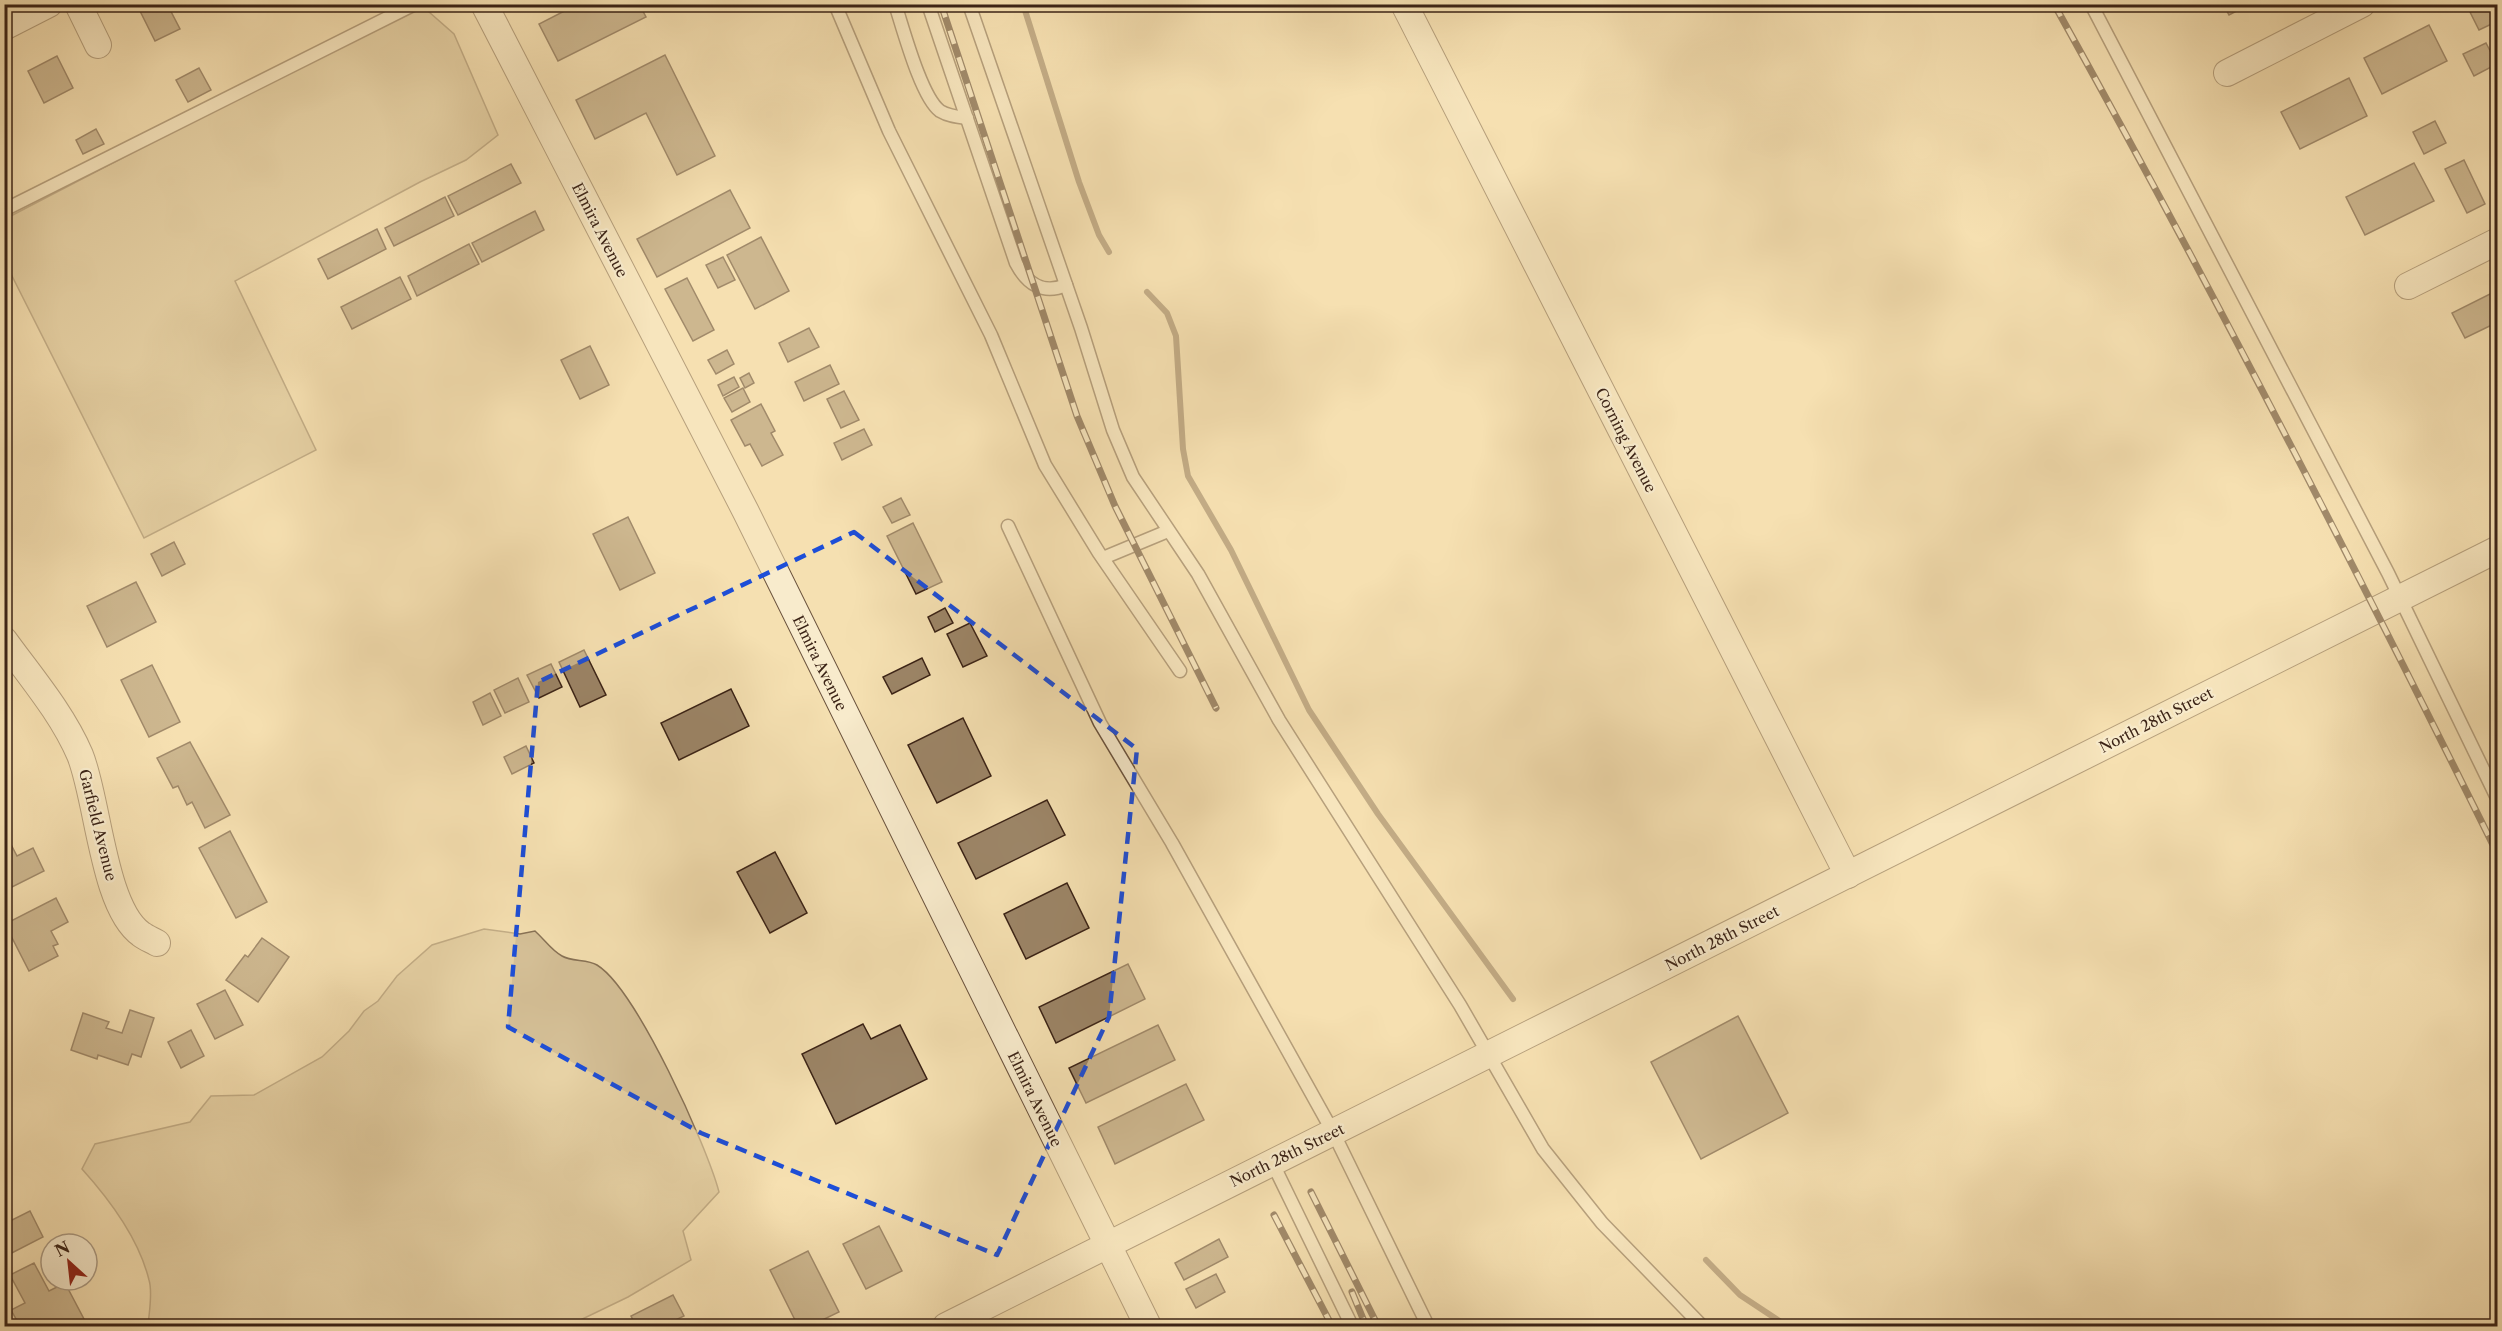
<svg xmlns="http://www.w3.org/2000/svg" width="2502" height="1331" font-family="'Libre Caslon Text',serif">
  <rect width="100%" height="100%" fill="#f5e0b1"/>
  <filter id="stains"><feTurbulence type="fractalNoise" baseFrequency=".00333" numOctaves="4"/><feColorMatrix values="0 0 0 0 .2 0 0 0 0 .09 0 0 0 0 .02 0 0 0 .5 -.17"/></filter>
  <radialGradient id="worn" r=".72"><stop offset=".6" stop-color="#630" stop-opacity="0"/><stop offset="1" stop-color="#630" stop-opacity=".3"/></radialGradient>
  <g fill="#d5c097" stroke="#887256" stroke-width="1.5">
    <path d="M416 5H421L454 34 498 135 466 160 420 182 235 281 316 450 144 538 5 262V219Z"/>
    <path d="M484 929 520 934 535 931C544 939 552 951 562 956 572 962 587 959 597 965 636 989 707 1146 719 1192L683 1231 691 1260 628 1297 568 1326H148C149 1312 153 1293 149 1280 139 1239 110 1200 82 1169L95 1144 190 1122 211 1096 254 1095 322 1057 349 1031 364 1011 378 1001 397 976 432 945Z"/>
  </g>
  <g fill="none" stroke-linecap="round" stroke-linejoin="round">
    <g stroke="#856e53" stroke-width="6">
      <path d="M1023 4 1079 182 1099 235 1109 252"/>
      <path d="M1147 292 1167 313 1176 336 1183 449 1188 476 1231 550 1309 710 1378 814 1513 999"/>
      <path d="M1706 1260 1740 1295 1787 1326"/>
    </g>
  </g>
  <g fill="#9c8567" stroke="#3b2316" stroke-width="1.5">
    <path d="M144 4H167L180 29 155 41 138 7Z"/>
    <path d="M578 4H639L646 17 558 61 539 24Z"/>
    <path d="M2223 4H2250L2229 15Z"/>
    <path d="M2485 4H2498V21L2479 30 2470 12Z"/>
    <path d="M2429 25 2447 61 2382 94 2364 58Z"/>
    <path d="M2486 43 2497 64 2474 76 2463 54Z"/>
    <path d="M665 55 715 156 677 175 646 113 595 139 576 100Z"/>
    <path d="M57 56 73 88 44 103 28 71Z"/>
    <path d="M199 68 211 90 188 102 176 80Z"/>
    <path d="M2349 78 2367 116 2300 149 2281 112Z"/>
    <path d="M2435 121 2446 143 2424 154 2413 132Z"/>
    <path d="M96 129 104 144 83 154 76 140Z"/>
    <path d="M2464 160 2485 204 2467 213 2445 169Z"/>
    <path d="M2414 163 2434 201 2365 235 2346 197Z"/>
    <path d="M511 164 521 183 458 215 448 196Z"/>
    <path d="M730 190 750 228 657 277 637 239Z"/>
    <path d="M445 197 454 216 394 246 385 228Z"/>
    <path d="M535 211 544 230 482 262 472 243Z"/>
    <path d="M377 229 386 249 328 279 318 259Z"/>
    <path d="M761 237 789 291 755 309 727 255Z"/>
    <path d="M469 244 479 264 417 296 408 276Z"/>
    <path d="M723 257 735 280 718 288 706 265Z"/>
    <path d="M400 277 411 299 352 329 341 307Z"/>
    <path d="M687 278 714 330 693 341 665 289Z"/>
    <path d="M2498 290V322L2465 338 2452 313Z"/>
    <path d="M809 328 819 347 788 362 779 343Z"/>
    <path d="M590 346 609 385 580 399 561 360Z"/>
    <path d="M727 350 734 364 716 374 708 360Z"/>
    <path d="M830 365 839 384 804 401 795 382Z"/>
    <path d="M749 373 754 383 745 388 740 378Z"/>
    <path d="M734 377 739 387 723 396 718 385Z"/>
    <path d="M743 388 750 402 732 412 724 398Z"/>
    <path d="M844 391 859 420 841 428 827 399Z"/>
    <path d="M761 404 775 431 771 433 783 455 762 466 750 444 745 446 731 420Z"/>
    <path d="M864 429 872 445 842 460 834 443Z"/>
    <path d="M901 498 910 515 892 523 883 507Z"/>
    <path d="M628 517 655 573 620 590 593 534Z"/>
    <path d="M913 523 942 582 916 594 887 536Z"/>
    <path d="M174 542 185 564 162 576 151 554Z"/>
    <path d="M136 582 156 622 107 647 87 606Z"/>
    <path d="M945 608 953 623 935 632 928 617Z"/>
    <path d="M970 623 987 656 963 667 947 634Z"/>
    <path d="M584 650 606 695 580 707 559 662Z"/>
    <path d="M922 658 930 675 892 694 883 677Z"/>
    <path d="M551 664 562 687 539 698 527 675Z"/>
    <path d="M152 665 180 722 149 737 121 680Z"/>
    <path d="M518 678 529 702 505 713 494 690Z"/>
    <path d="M731 689 749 726 679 760 661 723Z"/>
    <path d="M490 693 501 716 483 725 473 702Z"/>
    <path d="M963 718 991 776 937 803 908 745Z"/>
    <path d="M190 742 230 815 205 828 192 802 187 805 178 786 173 788 157 758Z"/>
    <path d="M526 746 534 763 512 774 504 757Z"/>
    <path d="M1047 800 1065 835 976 879 958 843Z"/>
    <path d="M4 831 17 856 33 848 44 871 4 891Z"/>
    <path d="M230 831 267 902 236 918 199 848Z"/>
    <path d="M775 852 807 913 770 933 737 872Z"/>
    <path d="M1067 883 1089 928 1026 959 1004 914Z"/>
    <path d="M56 898 68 922 51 931 58 944 53 946 58 956 29 971 5 924Z"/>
    <path d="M262 938 289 957 258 1002 226 980 245 955 248 957Z"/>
    <path d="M1128 964 1145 999 1056 1043 1039 1007Z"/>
    <path d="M225 990 243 1025 215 1039 197 1004Z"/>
    <path d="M130 1010 154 1018 141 1057 132 1054 128 1065 98 1055 97 1059 71 1050 83 1013 109 1022 106 1028 122 1033Z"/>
    <path d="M1738 1016 1788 1113 1701 1159 1651 1062Z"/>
    <path d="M863 1024 871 1039 900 1025 927 1079 836 1124 802 1054Z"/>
    <path d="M1158 1025 1175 1060 1086 1103 1069 1068Z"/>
    <path d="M191 1030 204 1056 181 1068 168 1042Z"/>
    <path d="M1186 1084 1204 1120 1115 1164 1098 1127Z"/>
    <path d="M30 1211 43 1237 4 1257V1224Z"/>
    <path d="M879 1226 902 1271 866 1289 843 1244Z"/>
    <path d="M1219 1239 1228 1257 1184 1280 1175 1263Z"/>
    <path d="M808 1251 839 1312 810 1326H798L770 1270Z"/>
    <path d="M34 1263 49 1291 65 1283 85 1321 74 1326H20L11 1310 25 1303 10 1275Z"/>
    <path d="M1216 1274 1225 1292 1196 1308 1186 1289Z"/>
    <path d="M673 1295 684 1316 663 1326H636L631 1316Z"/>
  </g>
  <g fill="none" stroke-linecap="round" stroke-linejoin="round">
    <defs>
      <g id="service">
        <path d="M835 4 889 131 991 335 1045 465 1099 553 1180 671"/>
        <path d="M895 4C903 28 921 97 940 111 948 116 958 117 967 118"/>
        <path d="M928 4 1016 263C1027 284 1043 295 1066 285"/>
        <path d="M969 4 1081 328 1113 430 1133 477 1198 574 1279 720 1460 1005 1543 1149 1602 1223 1702 1326"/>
        <path d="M2091 4 2388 573 2498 800"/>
        <path d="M4 210 415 4"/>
        <path d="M1008 526 1100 723 1172 843 1333 1132 1428 1326"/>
        <path d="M1103 558 1168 531"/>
        <path d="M1272 1162 1352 1326"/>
      </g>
      <g id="minor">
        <path d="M78 4 98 45"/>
        <path d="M484 4 746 512 1148 1326"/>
        <path d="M1404 4 1848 875"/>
        <path d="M4 27 49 4"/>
        <path d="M2227 73 2362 4"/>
        <path d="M2408 286 2498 241"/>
        <path d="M4 640C30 676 62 713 80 755 98 799 103 907 141 934 146 938 152 940 157 943"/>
        <path d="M946 1326 2498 549"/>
      </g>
    </defs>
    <use href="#service" stroke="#6a523d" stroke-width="15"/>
    <use href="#minor" stroke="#6a523d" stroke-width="28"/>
    <use href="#service" stroke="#f8ebcc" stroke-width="12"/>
    <use href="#minor" stroke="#f8ebcc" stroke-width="26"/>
    <defs>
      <g id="rail">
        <path d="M941 4 1077 416 1115 506 1216 708"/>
        <path d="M2054 4C2210 284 2356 568 2498 855"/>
        <path d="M1311 1192 1378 1326"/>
        <path d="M1274 1215 1332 1326"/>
        <path d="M1352 1292 1366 1326"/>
      </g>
    </defs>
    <use href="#rail" stroke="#3b2316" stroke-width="7"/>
    <use href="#rail" stroke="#f8ebcc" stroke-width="4.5" stroke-dasharray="14" stroke-linecap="butt"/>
  </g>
  <path d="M0 0H2502V1331H0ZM854 532 1137 749 1109 1017 997 1255 701 1133 508 1027 538 682Z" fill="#f5e0b1" fill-opacity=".55" fill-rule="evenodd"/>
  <path fill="none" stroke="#1d4ed8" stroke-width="4.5" stroke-dasharray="12 8" stroke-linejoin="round" d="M854 532 1137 749 1109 1017 997 1255 701 1133 508 1027 538 682Z"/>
  <g text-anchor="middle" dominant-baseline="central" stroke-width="4.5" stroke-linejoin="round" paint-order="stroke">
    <g font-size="15" fill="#3b2316" stroke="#f8ebcc">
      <text transform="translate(600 230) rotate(63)">Elmira Avenue</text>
      <text transform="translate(1626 440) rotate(63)">Corning Avenue</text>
      <text transform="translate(820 663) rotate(64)">Elmira Avenue</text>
      <text transform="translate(2156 720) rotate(-27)">North 28th Street</text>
      <text transform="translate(98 825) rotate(76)">Garfield Avenue</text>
      <text transform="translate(1722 938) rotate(-27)">North 28th Street</text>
      <text transform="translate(1035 1099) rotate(64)">Elmira Avenue</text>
      <text transform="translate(1287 1155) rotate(-26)">North 28th Street</text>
    </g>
  </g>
  <rect width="2502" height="1331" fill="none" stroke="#f5e0b1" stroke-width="24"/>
  <rect x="6" y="6" width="2490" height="1319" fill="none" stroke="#3b2316" stroke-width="3"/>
  <rect x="12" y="12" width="2478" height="1307" fill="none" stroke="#3b2316" stroke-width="1.5"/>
  <g transform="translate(69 1262) rotate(333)"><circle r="28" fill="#f8ebcc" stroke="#ac9b83" stroke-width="1.5"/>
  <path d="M0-4.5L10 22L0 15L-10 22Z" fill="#8f2418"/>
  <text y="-9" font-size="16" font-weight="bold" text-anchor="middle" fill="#3b2316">N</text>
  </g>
  <rect width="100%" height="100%" filter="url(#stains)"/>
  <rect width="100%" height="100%" fill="url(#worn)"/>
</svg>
